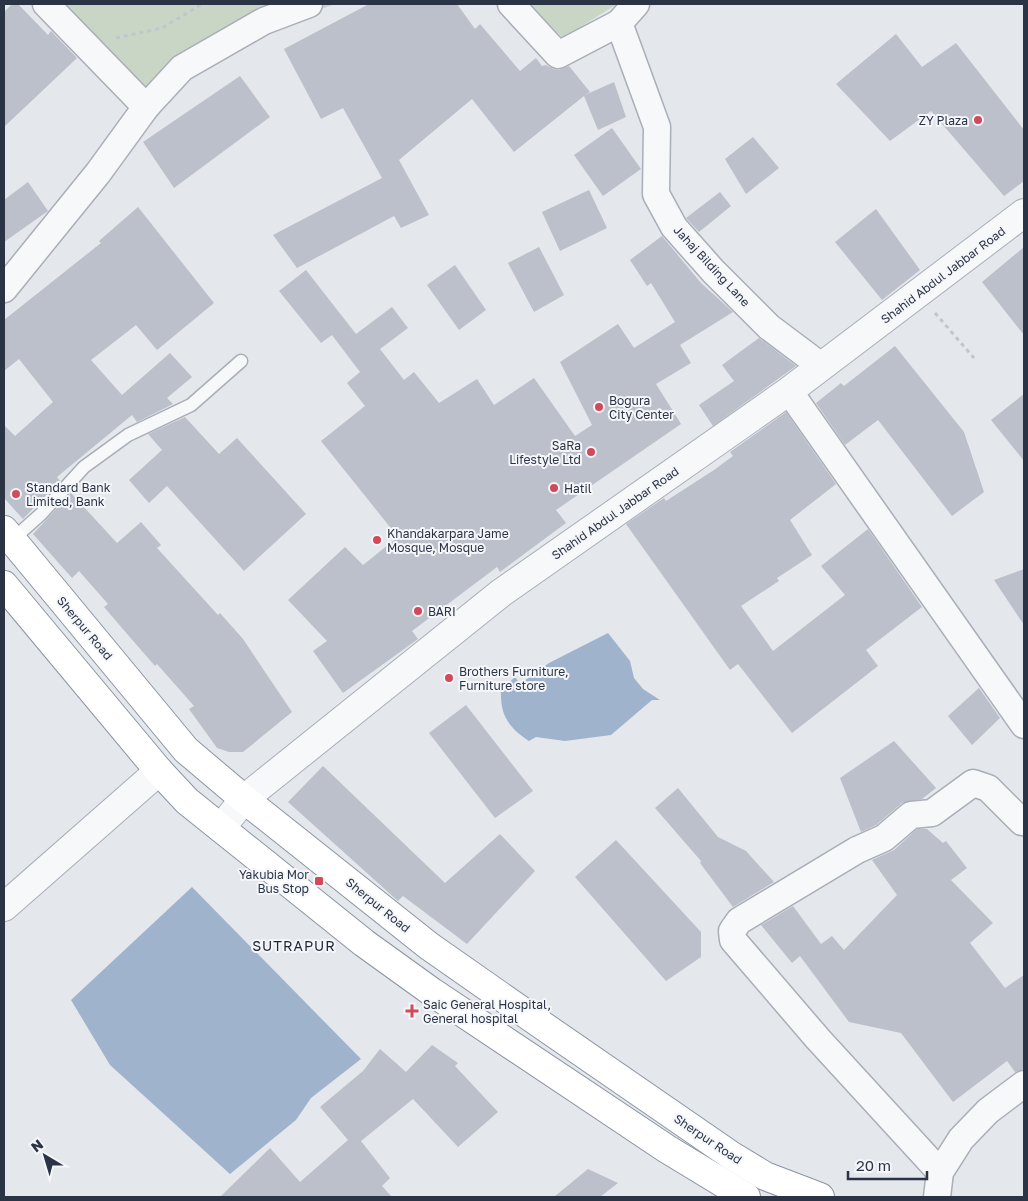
<svg xmlns="http://www.w3.org/2000/svg" width="1028" height="1201" font-family="'Golos Text',sans-serif">
  <rect width="100%" height="100%" fill="#e4e7ec"/>
  <g fill="#c9d6c5">
    <path d="M57 4H335L251 35 155 101Z"/>
    <path d="M527 4H617L563 38Z"/>
  </g>
  <g fill="#9fb4cc">
    <path d="M608 633 630 661 634 678 643 689 660 700H652L611 735 565 741 536 737 529 741C508 727 500 715 501 690L515 677 520 684 549 663Z"/>
    <path d="M192 887 361 1059 311 1098 296 1120 230 1174 110 1065 71 1000Z"/>
  </g>
  <g fill="#bbc0ca">
    <path d="M12 4H18L48 35 51 31 77 58 4 127V12Z"/>
    <path d="M369 4H457L475 29 480 24 520 71 536 58 542 66 546 65 553 69 559 70 569 66 590 92 585 95 614 82 626 117 598 130 584 96 514 152 472 99 399 160 429 215 401 228 394 216 297 268 273 235 382 178 343 108 321 119 284 49Z"/>
    <path d="M896 34 922 67 956 43 1024 130V181L1004 196 931 111 890 141 836 84Z"/>
    <path d="M240 76 270 117 174 188 143 142Z"/>
    <path d="M612 128 641 169 603 196 574 155Z"/>
    <path d="M753 137 779 168 746 194 725 159Z"/>
    <path d="M28 182 48 211 4 242V200Z"/>
    <path d="M589 190 607 228 560 251 542 212Z"/>
    <path d="M720 192 731 206 699 232 686 218Z"/>
    <path d="M138 207 214 303 157 350 136 325 91 360 122 395 170 353 192 377 167 398 173 404 137 422 132 415 57 477 60 481 23 519 4 498V425L15 436 53 402 19 359 4 371V320L101 243 99 241Z"/>
    <path d="M876 209 920 270 882 300 835 242Z"/>
    <path d="M662 236 701 283 733 312 680 345 691 363 656 384 681 424 556 510 566 523 500 572 497 567 412 631 418 639 343 693 313 651 327 641 288 600 345 547 363 565 398 537 321 441 365 406 347 383 360 372 332 335 321 343 279 291 306 270 356 334 392 307 408 328 380 349 404 380 414 372 439 403 477 379 494 405 534 378 575 436 592 425 560 362 618 324 634 348 675 322 651 283 647 286 630 260Z"/>
    <path d="M539 247 564 295 534 312 508 263Z"/>
    <path d="M1024 247V335L982 282Z"/>
    <path d="M455 265 486 310 459 330 427 285Z"/>
    <path d="M759 338 796 366 713 426 699 405 734 381 722 365Z"/>
    <path d="M895 346 964 432 984 492 952 516 878 420 845 445 816 403 841 383 844 386Z"/>
    <path d="M1024 394V461L991 420Z"/>
    <path d="M786 412 836 484 790 520 812 555 777 578 779 581 741 606 773 651 845 595 821 566 868 529 922 607 866 650 878 666 792 733 738 664 730 670 626 524 664 498 666 501 714 470 733 456 730 452Z"/>
    <path d="M185 417 219 454 237 438 306 514 244 571 167 486 149 503 129 480 162 450 148 434Z"/>
    <path d="M71 493 117 543 141 522 161 545 157 548 218 615 220 613 243 639 292 712 243 752H229L217 748 189 709 194 706 157 664 155 666 128 635 104 607 108 604 79 571 72 578 33 534Z"/>
    <path d="M1024 569V625L994 580Z"/>
    <path d="M979 688 1000 718 972 745 948 716Z"/>
    <path d="M466 705 533 791 495 818 429 733Z"/>
    <path d="M894 741 936 788 922 799 902 803 876 825 861 832 840 778Z"/>
    <path d="M323 766 445 883 500 834 535 871 467 944 403 896 398 901 288 802Z"/>
    <path d="M678 788 718 837 746 851 774 882 733 907 700 863 701 861 655 808Z"/>
    <path d="M917 829H927L943 843 946 841 967 868 951 880 993 923 970 943 1005 988 1024 975V1069L1015 1072 1007 1061 953 1102 901 1033 849 1022 800 956 792 963 761 925 793 906 821 944 832 936 844 950 897 895 872 860 894 850Z"/>
    <path d="M616 840 701 932V957L666 981 575 877Z"/>
    <path d="M432 1045 458 1063 455 1066 498 1112 458 1147 413 1099 361 1141 390 1178 382 1186 392 1197H220L270 1148 300 1182 348 1140 320 1107 363 1071 380 1049 406 1072Z"/>
    <path d="M588 1169 618 1183 600 1197H554Z"/>
  </g>
  <g fill="none" stroke-linecap="round" stroke-linejoin="round">
    <defs>
      <path id="service" d="M12 540 41 514 84 467 128 435 191 405 241 361"/>
      <g id="minor">
        <path d="M46 4 146 107"/>
        <path d="M511 4 558 55 619 23 636 4"/>
        <path d="M619 23 657 127 656 194 674 227 713 271 769 327 821 366"/>
        <path d="M4 289 98 173 146 107 182 68 264 21 309 4"/>
        <path d="M789 391 1024 725"/>
        <path d="M940 1172 818 1039 733 940 732 931 739 921 857 850 884 838 911 815 932 813 973 783 988 788 1022 822H1024"/>
        <path d="M937 1197 940 1172 961 1139 988 1111 1024 1084"/>
      </g>
      <g id="tertiary">
        <path d="M221 828 244 799 501 593 789 391 1024 213"/>
        <path d="M4 907 159 771"/>
      </g>
      <g id="trunk">
        <path d="M4 530 186 750 244 799 429 946 539 1023 732 1156 765 1176 820 1197"/>
        <path d="M4 585 159 771 187 801 364 943 432 992 667 1149 746 1197"/>
      </g>
    </defs>
    <use href="#service" stroke="#a9aeb7" stroke-width="15"/>
    <use href="#minor" stroke="#a9aeb7" stroke-width="29"/>
    <use href="#tertiary" stroke="#a9aeb7" stroke-width="30"/>
    <use href="#trunk" stroke="#8b94a3" stroke-width="30"/>
    <g stroke="#c2c5cb" stroke-width="3" stroke-dasharray="4 4" stroke-linecap="butt">
      <path d="M116 38 162 28 202 4"/>
      <path d="M935 313 974 358"/>
    </g>
    <use href="#service" stroke="#f7f8fa" stroke-width="12"/>
    <use href="#minor" stroke="#f7f8fa" stroke-width="26"/>
    <use href="#tertiary" stroke="#f7f8fa" stroke-width="28"/>
    <use href="#trunk" stroke="#fff" stroke-width="28"/>
  </g>
  <g fill="#d1495b" stroke="#f4f6f9" stroke-width="2">
    <circle cx="978" cy="120" r="5"/>
    <circle cx="599" cy="407" r="5"/>
    <circle cx="591" cy="452" r="5"/>
    <circle cx="554" cy="488" r="5"/>
    <circle cx="16" cy="494" r="5"/>
    <circle cx="377" cy="540" r="5"/>
    <circle cx="418" cy="611" r="5"/>
    <circle cx="449" cy="678" r="5"/>
    <rect x="314" y="876" width="10" height="10" rx="2.5"/>
    <path d="M409.5 1003.5h5v5h5v5h-5v5h-5v-5h-5v-5h5z"/>
  </g>
  <g text-anchor="middle" dominant-baseline="central" stroke-width="4" stroke-linejoin="round" paint-order="stroke">
    <g font-size="12" fill="#2b3445" stroke="#f4f6f9" text-anchor="start">
      <text x="968" y="120" text-anchor="end">ZY Plaza</text>
      <text x="609" y="400">Bogura<tspan x="609" dy="14">City Center</tspan></text>
      <text x="581" y="445" text-anchor="end">SaRa<tspan x="581" dy="14">Lifestyle Ltd</tspan></text>
      <text x="26" y="487">Standard Bank<tspan x="26" dy="14">Limited, Bank</tspan></text>
      <text x="564" y="488">Hatil</text>
      <text x="387" y="533">Khandakarpara Jame<tspan x="387" dy="14">Mosque, Mosque</tspan></text>
      <text x="428" y="611">BARI</text>
      <text x="459" y="671">Brothers Furniture,<tspan x="459" dy="14">Furniture store</tspan></text>
      <text x="309" y="874" text-anchor="end">Yakubia Mor<tspan x="309" dy="14">Bus Stop</tspan></text>
      <text x="423" y="1004">Saic General Hospital,<tspan x="423" dy="14">General hospital</tspan></text>
    </g>
    <g font-size="12" fill="#2b3445" stroke="#f4f6f9">
      <text transform="translate(712 266) rotate(47)">Jahaj Bilding Lane</text>
      <text transform="translate(943 275) rotate(-37)">Shahid Abdul Jabbar Road</text>
      <text transform="translate(615 513) rotate(-35)">Shahid Abdul Jabbar Road</text>
      <text transform="translate(85 628) rotate(50)">Sherpur Road</text>
      <text transform="translate(378 905) rotate(39)">Sherpur Road</text>
      <text transform="translate(708 1139) rotate(34)">Sherpur Road</text>
    </g>
    <g font-size="14" letter-spacing="1" fill="#1d2536" stroke="#f4f6f9">
      <text x="294" y="945">SUTRAPUR</text>
    </g>
  </g>
  <rect width="1028" height="1201" fill="none" stroke="#2b3445" stroke-width="10"/>
  <g transform="translate(45 1156) rotate(322)" stroke="#f4f6f9" stroke-width="4" paint-order="stroke">
  <path d="M0-4L9 19L0 12L-9 19Z" fill="#2b3445"/>
  <text y="-8" font-size="14" font-weight="bold" text-anchor="middle" fill="#2b3445">N</text>
  </g>
  <path d="M848 1171v8h79v-8" fill="none" stroke="#2b3445" stroke-width="2.5"/>
  <text x="856" y="1171" font-size="15" fill="#2b3445" stroke="#f4f6f9" stroke-width="4" paint-order="stroke">20 m</text>
</svg>
